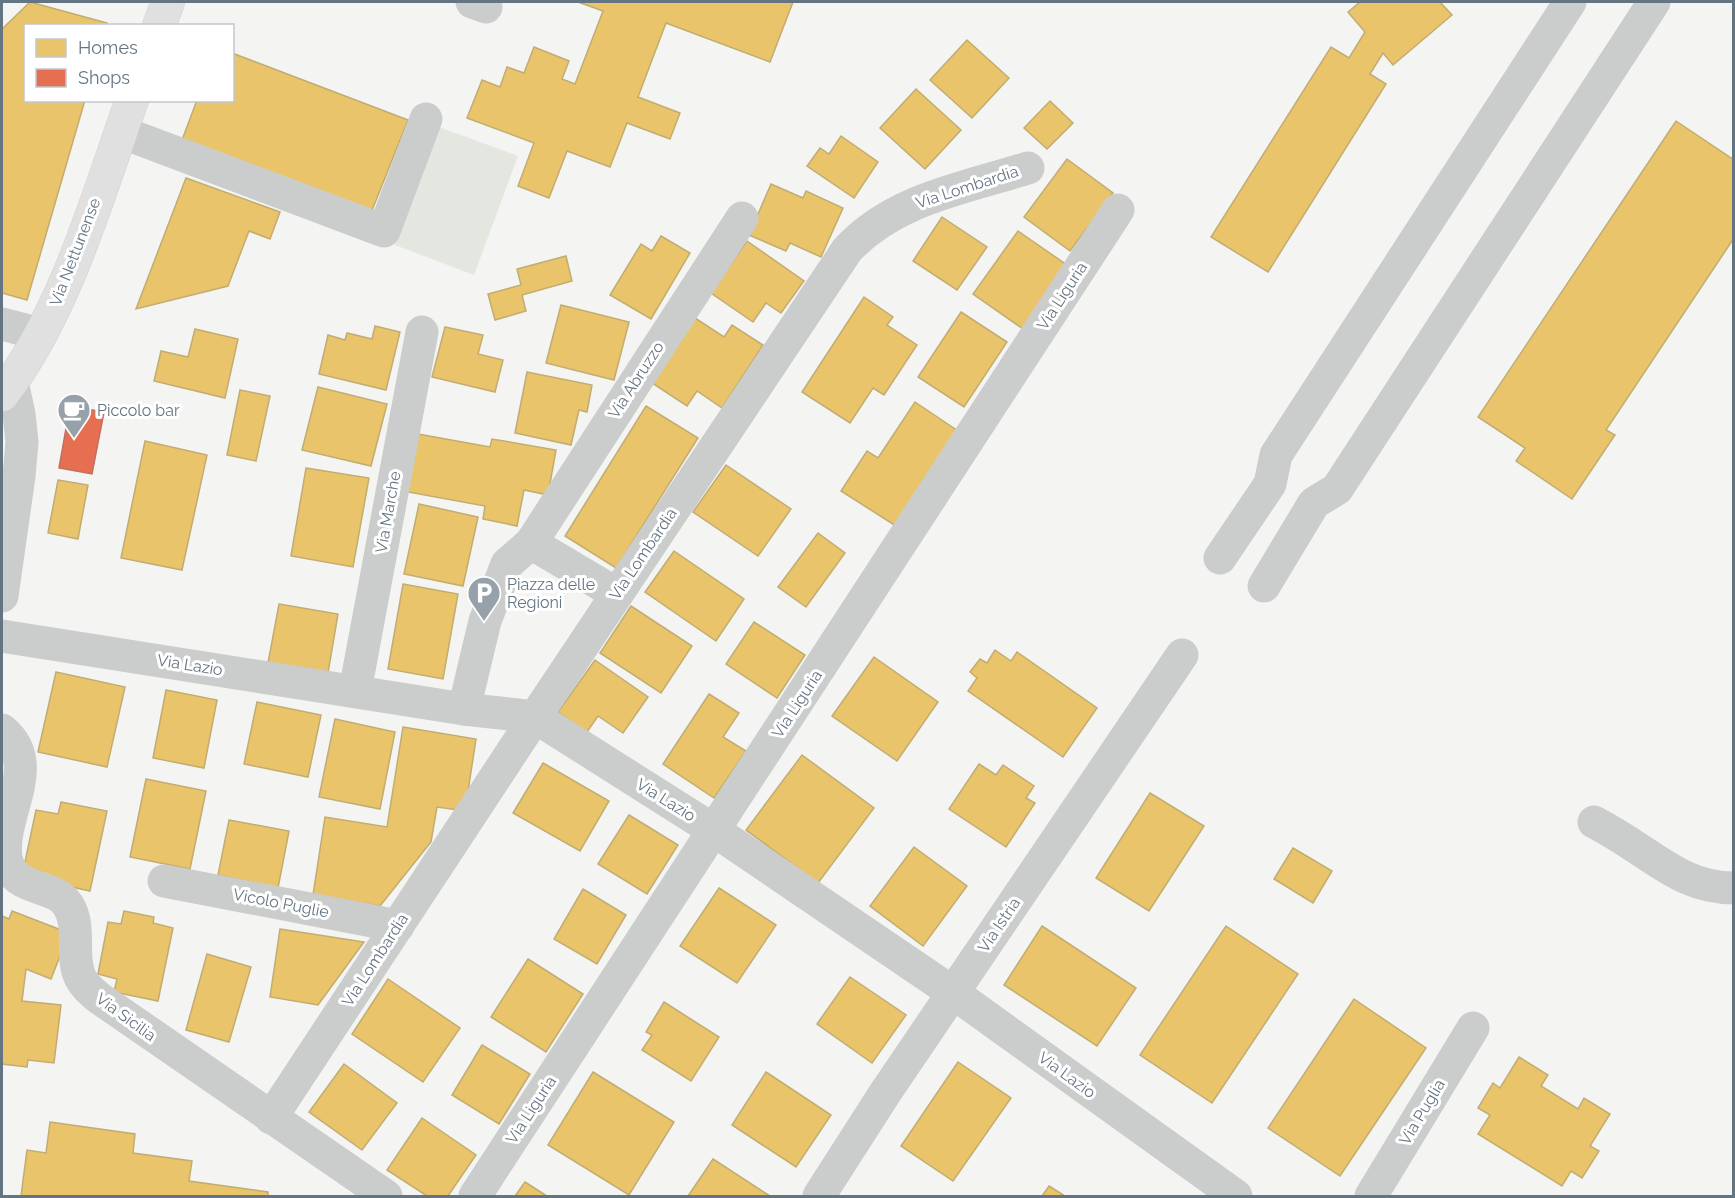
<svg xmlns="http://www.w3.org/2000/svg" width="1735" height="1198" font-family="Raleway,sans-serif">
  <rect width="100%" height="100%" fill="#f4f4f2"/>
  <path fill="#e4e7e0" d="M439 127 518 156 474 275 395 245Z"/>
  <g fill="#e9c46a" stroke="#c1ac72" stroke-width="1.5">
    <path d="M30 2 107 23 106 26H26V100H85L27 300 2 293V29Z"/>
    <path d="M578 2H793L770 62 666 23 638 97 680 113 670 139 627 123 610 167 567 151 549 198 518 186 534 143 467 118 482 80 500 87 507 67 524 73 534 47 569 61 562 79 575 84 603 11Z"/>
    <path d="M1360 2H1440L1452 15 1393 65 1383 53 1370 74 1386 84 1268 272 1211 237 1331 47 1349 58 1365 32 1348 12Z"/>
    <path d="M967 40 1009 78 972 118 930 80Z"/>
    <path d="M232 53 408 120 371 213 182 140 197 100H232Z"/>
    <path d="M916 89 961 130 925 169 880 128Z"/>
    <path d="M1050 101 1073 123 1047 149 1024 128Z"/>
    <path d="M1676 121 1734 160V238L1606 430 1615 435 1572 499 1516 461 1525 448 1478 417Z"/>
    <path d="M841 136 878 162 854 198 807 166 820 148 829 154Z"/>
    <path d="M1067 159 1113 193 1070 251 1024 217Z"/>
    <path d="M186 178 280 212 270 239 249 231 228 286 136 309Z"/>
    <path d="M771 184 803 198 806 191 843 208 821 257 790 243 786 251 749 235Z"/>
    <path d="M942 217 987 247 957 290 913 261Z"/>
    <path d="M1018 231 1067 265 1023 329 973 294Z"/>
    <path d="M661 236 690 253 651 319 610 295 641 244 652 251Z"/>
    <path d="M747 241 804 281 781 313 766 303 753 322 711 293Z"/>
    <path d="M566 256 572 281 522 295 526 311 495 320 488 294 521 285 517 269Z"/>
    <path d="M864 297 893 317 887 325 917 345 884 395 873 388 850 423 802 392Z"/>
    <path d="M561 305 629 322 614 380 546 363Z"/>
    <path d="M961 312 1007 342 964 407 918 377Z"/>
    <path d="M695 318 724 337 732 325 763 345 722 408 697 391 687 406 652 383Z"/>
    <path d="M375 326 400 332 386 390 319 374 328 335 345 340 347 333 372 339Z"/>
    <path d="M445 327 483 335 478 354 503 360 495 392 432 377Z"/>
    <path d="M195 329 238 339 225 398 154 381 161 351 188 357Z"/>
    <path d="M527 372 592 385 587 412 579 410 571 445 515 433Z"/>
    <path d="M318 387 387 404 371 466 302 450Z"/>
    <path d="M240 390 270 396 256 461 227 455Z"/>
    <path d="M915 402 961 433 899 528 841 491 867 451 878 458Z"/>
    <path d="M646 406 698 438 616 568 565 536Z"/>
    <path d="M418 434 490 447 492 439 556 450 548 495 524 490 517 526 483 519 485 506 408 492Z"/>
    <path d="M145 441 207 455 182 570 121 558Z"/>
    <path d="M726 465 791 509 758 556 693 512Z"/>
    <path d="M306 468 369 478 353 567 291 556Z"/>
    <path d="M58 480 88 485 78 539 48 533Z"/>
    <path d="M419 504 478 517 463 586 404 574Z"/>
    <path d="M818 533 845 553 806 607 778 587Z"/>
    <path d="M674 551 744 599 716 641 645 592Z"/>
    <path d="M403 584 458 594 443 679 388 669Z"/>
    <path d="M279 604 338 614 328 673 268 663Z"/>
    <path d="M631 606 692 646 661 693 600 653Z"/>
    <path d="M754 622 805 655 777 698 726 664Z"/>
    <path d="M995 650 1011 661 1017 652 1097 708 1063 757 968 691 977 678 970 672 980 659 987 663Z"/>
    <path d="M874 657 938 702 897 761 832 716Z"/>
    <path d="M595 660 648 697 623 733 598 716 587 732 558 712Z"/>
    <path d="M56 672 125 687 107 767 38 752Z"/>
    <path d="M166 690 217 700 204 768 153 758Z"/>
    <path d="M709 694 739 713 723 737 746 751 714 798 663 764Z"/>
    <path d="M257 702 321 715 308 777 244 764Z"/>
    <path d="M335 719 395 732 380 809 319 797Z"/>
    <path d="M403 727 476 739 465 811 437 807 431 842 380 906 313 895 325 817 387 827Z"/>
    <path d="M802 755 874 808 818 883 746 830Z"/>
    <path d="M543 763 609 801 580 851 513 813Z"/>
    <path d="M979 764 996 775 1003 765 1034 786 1026 798 1035 803 1006 847 949 809Z"/>
    <path d="M146 779 206 791 190 869 130 857Z"/>
    <path d="M1150 793 1204 826 1149 911 1096 878Z"/>
    <path d="M61 802 107 811 90 891 22 876 36 810 58 814Z"/>
    <path d="M629 815 678 845 647 894 598 864Z"/>
    <path d="M229 820 289 831 278 888 218 875Z"/>
    <path d="M914 847 967 886 923 946 870 906Z"/>
    <path d="M1293 848 1332 871 1313 903 1274 879Z"/>
    <path d="M719 888 776 925 737 983 680 946Z"/>
    <path d="M583 889 626 915 597 964 554 939Z"/>
    <path d="M12 911 69 933 51 979 26 969 22 1001 61 1005 54 1063 28 1060 27 1067 2 1064V916L9 919Z"/>
    <path d="M124 911 154 917 153 923 173 928 158 1001 114 992 117 979 98 974 108 922 121 924Z"/>
    <path d="M1042 926 1136 988 1097 1046 1004 985Z"/>
    <path d="M1226 926 1298 974 1212 1103 1140 1055Z"/>
    <path d="M280 929 364 942 318 1005 270 997Z"/>
    <path d="M207 954 251 967 229 1042 186 1030Z"/>
    <path d="M528 959 583 994 546 1052 491 1017Z"/>
    <path d="M850 977 906 1015 872 1063 817 1024Z"/>
    <path d="M388 979 460 1028 423 1082 352 1034Z"/>
    <path d="M1354 999 1426 1048 1340 1176 1268 1128Z"/>
    <path d="M664 1002 719 1037 691 1081 642 1050 652 1035 646 1032Z"/>
    <path d="M482 1045 530 1074 499 1124 452 1095Z"/>
    <path d="M1519 1057 1548 1075 1541 1086 1578 1109 1584 1098 1610 1114 1590 1146 1599 1151 1582 1178 1571 1171 1562 1186 1478 1134 1490 1115 1478 1108 1493 1083 1500 1088Z"/>
    <path d="M958 1062 1011 1098 953 1181 901 1146Z"/>
    <path d="M344 1064 397 1103 362 1150 309 1112Z"/>
    <path d="M593 1072 674 1122 629 1195 548 1145Z"/>
    <path d="M766 1072 831 1115 796 1167 732 1125Z"/>
    <path d="M422 1118 476 1155 448 1196H427L387 1170Z"/>
    <path d="M50 1122 135 1134 133 1153 192 1161 189 1181 268 1192V1196H21L27 1150 46 1153Z"/>
    <path d="M713 1159 770 1196H688Z"/>
    <path d="M525 1182 547 1196H515Z"/>
    <path d="M1049 1186 1065 1196H1042Z"/>
  </g>
  <path fill="#e76f51" stroke="#bf7060" stroke-width="1.5" d="M70 406 104 412 92 474 59 468Z"/>
  <g fill="none" stroke-linecap="round" stroke-linejoin="round">
    <defs>
      <g id="major">
        <path d="M159 26 168 2"/>
        <path d="M2 395C65 313 97 198 132 100"/>
      </g>
    </defs>
    <use href="#major" stroke="#d1d2d1" stroke-width="34"/>
    <g stroke="#cbcdcd" stroke-width="33">
      <path d="M472 2 486 7"/>
      <path d="M121 132 384 231 426 119"/>
      <path d="M2 324 40 334"/>
      <path d="M531 543 742 218"/>
      <path d="M1220 558 1270 484 1276 455 1570 2"/>
      <path d="M1264 586 1314 503 1337 489 1654 2"/>
      <path d="M2 596 19 476 22 442 19 414 12 382"/>
      <path d="M2 636 464 709 535 717 715 831 952 992 1236 1196"/>
      <path d="M355 691 422 332"/>
      <path d="M464 709 485 621 507 564 531 543 617 594"/>
      <path d="M2 730C44 764 0 815 6 857 12 893 53 882 68 905 82 927 70 955 80 977 84 986 92 992 99 998L386 1196"/>
      <path d="M1594 822C1607 829 1619 836 1631 844 1665 866 1691 888 1734 888"/>
      <path d="M164 881 398 926"/>
      <path d="M271 1118 535 717 847 250C894 199 964 188 1028 168"/>
      <path d="M475 1196 1118 210"/>
      <path d="M819 1196 885 1093 1182 655"/>
      <path d="M1371 1196 1473 1028"/>
    </g>
    <use href="#major" stroke="#e0e0e0" stroke-width="33"/>
  </g>
  <defs>
    <symbol id="cafe-pin" viewBox="-11 -11 22 30"><path d="M0 17L-7.5 6A9.5 9.5 0 1 1 7.5 6Z" fill="#96a1aa" stroke="#fff"/><path d="M-5.5-4.5H6V0H3Q3 3.5 0 3.5H-2.5Q-5.5 3.5-5.5 0ZM3-3.2v2h1.7v-2ZM-6 4.5H4V6H-6Z" fill="#fff"/></symbol>
    <symbol id="parking-pin" viewBox="-11 -11 22 30"><path d="M0 17L-7.5 6A9.5 9.5 0 1 1 7.5 6Z" fill="#96a1aa" stroke="#fff"/><path d="M-3.5-5.5H1a3.5 3.5 0 0 1 0 7H-1V5.5H-3.5ZM-1-3.4V-.6H.8a1.4 1.4 0 0 0 0-2.8Z" fill="#fff"/></symbol>
  </defs>
  <g fill-rule="evenodd">
    <use href="#cafe-pin" x="55" y="391" width="38" height="52"/>
    <use href="#parking-pin" x="465" y="574" width="38" height="52"/>
  </g>
  <g text-anchor="middle" dominant-baseline="central" stroke-width="6" stroke-linejoin="round" paint-order="stroke">
    <g font-size="16" fill="#637483" stroke="#fff">
      <text transform="translate(967 187) rotate(-18)">Via Lombardia</text>
      <text transform="translate(75 252) rotate(-69)">Via Nettunense</text>
      <text transform="translate(1062 296) rotate(-57)">Via Liguria</text>
      <text transform="translate(636 380) rotate(-57)">Via Abruzzo</text>
      <text transform="translate(388 512) rotate(-80)">Via Marche</text>
      <text transform="translate(643 554) rotate(-56)">Via Lombardia</text>
      <text transform="translate(190 665) rotate(9)">Via Lazio</text>
      <text transform="translate(797 704) rotate(-57)">Via Liguria</text>
      <text transform="translate(666 800) rotate(32)">Via Lazio</text>
      <text transform="translate(281 903) rotate(11)">Vicolo Puglie</text>
      <text transform="translate(999 925) rotate(-56)">Via Istria</text>
      <text transform="translate(375 960) rotate(-57)">Via Lombardia</text>
      <text transform="translate(126 1017) rotate(36)">Via Sicilia</text>
      <text transform="translate(1067 1075) rotate(36)">Via Lazio</text>
      <text transform="translate(531 1110) rotate(-57)">Via Liguria</text>
      <text transform="translate(1422 1112) rotate(-59)">Via Puglia</text>
    </g>
    <g font-size="16" fill="#637483" stroke="#fff" text-anchor="start">
      <text x="97" y="410">Piccolo bar</text>
      <text x="507" y="584">Piazza delle<tspan x="507" dy="18">Regioni</tspan></text>
    </g>
  </g>
  <rect width="1735" height="1198" fill="none" stroke="#637483" stroke-width="6"/>
  <rect x="24" y="24" width="210" height="78" fill="#ffffff" stroke="#c1c7cd" stroke-width="1.5"/>
  <rect x="36" y="39" width="30" height="18" fill="#e9c46a" stroke="#c1c7cd" stroke-width="1.5"/>
  <text x="78" y="54" font-size="18" fill="#637483">Homes</text>
  <rect x="36" y="69" width="30" height="18" fill="#e76f51" stroke="#c1c7cd" stroke-width="1.5"/>
  <text x="78" y="84" font-size="18" fill="#637483">Shops</text>
</svg>
